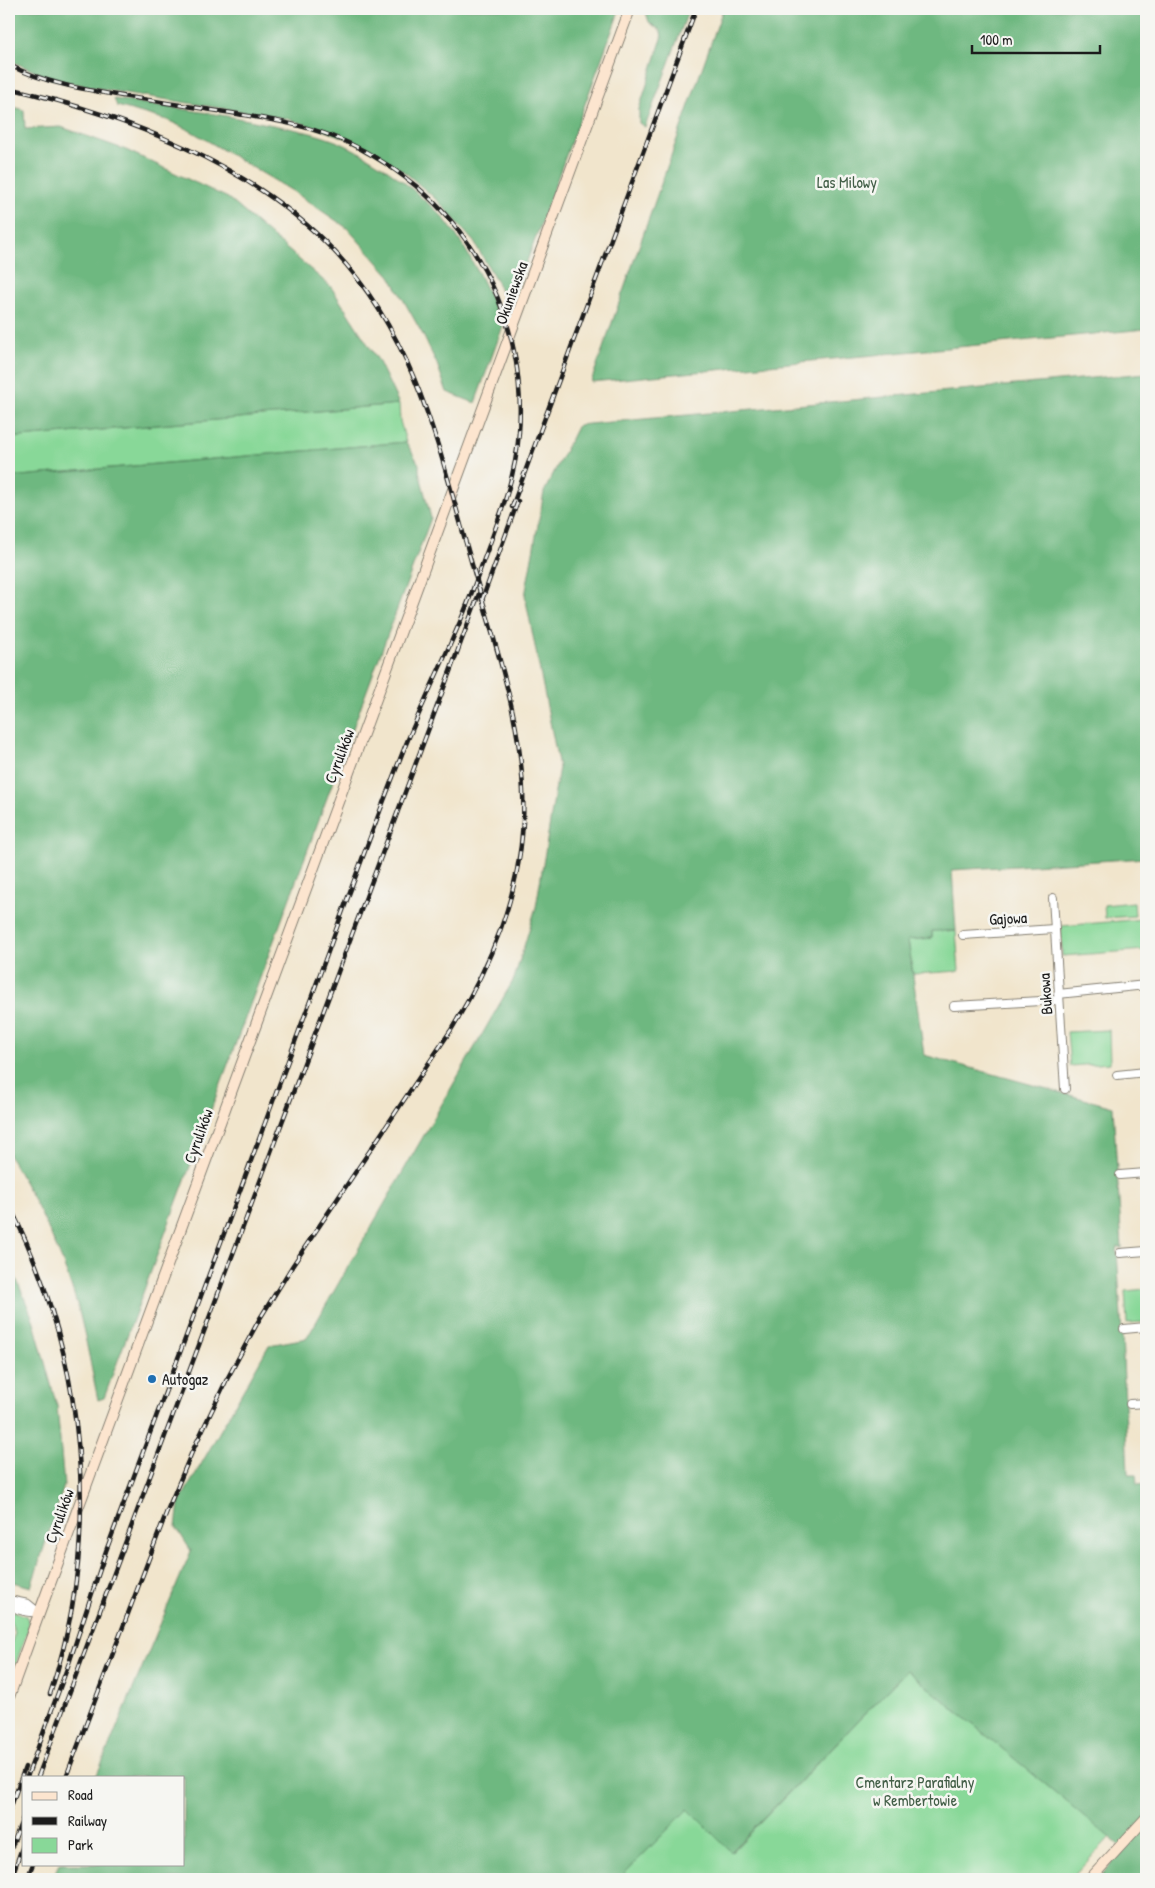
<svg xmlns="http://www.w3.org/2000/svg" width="1155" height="1888" font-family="'Patrick Hand',sans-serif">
  <rect width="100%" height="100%" fill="#f6f6f2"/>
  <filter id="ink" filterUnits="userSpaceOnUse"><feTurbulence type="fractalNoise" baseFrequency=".02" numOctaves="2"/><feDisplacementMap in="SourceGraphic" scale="10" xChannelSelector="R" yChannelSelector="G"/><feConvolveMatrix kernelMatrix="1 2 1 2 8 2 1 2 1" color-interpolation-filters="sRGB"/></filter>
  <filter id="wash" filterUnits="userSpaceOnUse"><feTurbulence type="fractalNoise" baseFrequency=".0096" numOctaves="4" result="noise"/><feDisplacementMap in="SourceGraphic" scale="20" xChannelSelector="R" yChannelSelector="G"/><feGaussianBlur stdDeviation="1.12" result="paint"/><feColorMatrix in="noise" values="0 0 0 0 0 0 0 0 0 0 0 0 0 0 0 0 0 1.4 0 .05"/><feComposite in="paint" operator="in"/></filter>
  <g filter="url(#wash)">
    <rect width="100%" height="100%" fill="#f1e5cc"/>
    <g fill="#88d898" stroke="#527a5a">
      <path d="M399 404 400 421 406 442 9 477V438Z"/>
      <path d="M1134 902 1135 916 1105 918 1104 905Z"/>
      <path d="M1143 919 1145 950 1062 956 1061 926Z"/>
      <path d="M945 930 947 932 956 931 959 971 913 974 908 940 932 938V931Z"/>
      <path d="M1109 1030 1110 1063 1070 1066 1067 1032Z"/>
      <path d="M1146 1289V1322L1127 1323 1125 1291Z"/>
      <path d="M14 1611 26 1616 28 1620V1629L9 1683V1649L15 1633 9 1617 10 1613Z"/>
      <path d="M907 1670 1110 1837 1071 1879H619L688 1808 732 1852Z"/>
    </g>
    <g fill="#6eb880" stroke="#456a4e">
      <path d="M9 9H620L509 310 496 280 474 242 439 202 407 174 381 156 352 140 289 119 113 91 52 79 9 60Z"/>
      <path d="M645 9H689L645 127 639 123V109L662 38 661 31 649 22Z"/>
      <path d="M723 9H1146V329L591 382Z"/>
      <path d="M114 99C166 107 217 113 268 124 294 129 321 134 345 145 374 159 400 177 423 199 430 205 439 212 445 220 470 251 487 290 503 326L475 403 447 392 437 364 423 335 390 276 347 228 294 192 191 131 167 120 117 106Z"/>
      <path d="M9 106 24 110 25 129 61 127 126 150 228 198 331 287 378 360 399 404 9 438Z"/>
      <path d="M1146 373V858L952 870 956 931H932V938L908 940 924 1055 1113 1107 1122 1248 1118 1247 1117 1251 1122 1334 1128 1474H1136L1137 1485 1146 1484V1879H1098L1116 1858 1120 1846 907 1670 731 1852 688 1809 619 1879H52L59 1864H184V1777H96L191 1551 176 1527 179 1503 269 1345 307 1338 514 979 536 907 559 767 525 596 544 492 578 425Z"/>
      <path d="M406 442 419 464V471L431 518 104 1398 98 1400C92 1372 87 1343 80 1315 65 1258 38 1205 9 1155V477Z"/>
      <path d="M9 1261 33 1319 57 1406 64 1486 31 1587 9 1581Z"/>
    </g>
  </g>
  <g filter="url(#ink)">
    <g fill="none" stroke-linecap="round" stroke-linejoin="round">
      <defs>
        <g id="street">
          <path d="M1053 898 1065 1089"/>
          <path d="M963 935 1054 929"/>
          <path d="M1058 994 1146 985"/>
          <path d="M954 1006 1059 1000"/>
          <path d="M1117 1075 1146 1072"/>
          <path d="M1120 1175 1146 1173"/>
          <path d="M1120 1253 1146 1251"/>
          <path d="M1124 1329 1146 1327"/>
          <path d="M1130 1404 1146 1403"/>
          <path d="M9 1600 28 1604 39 1613"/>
          <path d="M9 1604C17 1611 29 1612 39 1613"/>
        </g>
        <g id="secondary">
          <path d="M9 1697C212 1133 426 573 630 9"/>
          <path d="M1090 1879 1146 1818"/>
        </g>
      </defs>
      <use href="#street" stroke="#868074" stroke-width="10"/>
      <use href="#secondary" stroke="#868074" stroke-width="12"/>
      <use href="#street" stroke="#fff" stroke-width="8"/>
      <use href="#secondary" stroke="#fce5cf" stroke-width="10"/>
      <defs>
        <g id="rail">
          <path d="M9 65C47 84 87 90 128 97 163 102 197 108 232 113 266 119 302 124 334 137 364 148 391 166 416 186 488 247 526 338 519 432 516 474 502 511 487 551 478 575 470 599 460 622 441 666 420 709 402 754 366 845 333 939 299 1031 235 1204 171 1378 106 1551L69 1663 27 1777"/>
          <path d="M9 88C123 115 252 164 334 251 418 340 440 454 473 568 497 651 527 734 523 822 519 898 490 966 451 1030L293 1265 259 1320 226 1381 192 1452 167 1511 66 1777"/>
          <path d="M512 507 696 9"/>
          <path d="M482 600 518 501"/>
          <path d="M9 1205C85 1355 104 1533 50 1694"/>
          <path d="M38 1777 480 591"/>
          <path d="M9 1812 25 1767"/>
          <path d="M9 1854 24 1815"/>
          <path d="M11 1879 24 1842"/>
          <path d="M27 1879 33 1864"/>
        </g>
      </defs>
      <use href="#rail" stroke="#1c1c1c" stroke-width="4.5"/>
      <use href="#rail" stroke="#f6f6f2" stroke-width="2.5" stroke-dasharray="8" stroke-linecap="butt"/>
    </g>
  </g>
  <circle fill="#1f6fb2" stroke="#f6f6f2" stroke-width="2" cx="152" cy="1379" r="5"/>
  <g text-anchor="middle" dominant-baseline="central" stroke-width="5" stroke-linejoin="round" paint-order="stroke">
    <g font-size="16" fill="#425e47" stroke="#f6f6f2">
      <text x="847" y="182">Las Milowy</text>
      <text x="915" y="1782">Cmentarz Parafialny<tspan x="915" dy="18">w Rembertowie</tspan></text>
    </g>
    <g font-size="16" fill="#1c1c1c" stroke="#f6f6f2">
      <text transform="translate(511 293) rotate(-70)">Okuniewska</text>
      <text transform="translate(339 756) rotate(-69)">Cyrulików</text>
      <text transform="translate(1008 918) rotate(-3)">Gajowa</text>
      <text transform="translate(1045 994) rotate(-94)">Bukowa</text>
      <text transform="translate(198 1136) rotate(-70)">Cyrulików</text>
      <text transform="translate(59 1516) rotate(-70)">Cyrulików</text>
    </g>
    <g font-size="16" fill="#1c1c1c" stroke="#f6f6f2" text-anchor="start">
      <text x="162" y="1379">Autogaz</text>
    </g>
  </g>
  <rect width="1155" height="1888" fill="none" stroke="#f6f6f2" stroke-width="30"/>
  <rect x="22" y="1776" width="162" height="90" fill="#f6f6f2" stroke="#9f9f9c"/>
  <rect x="32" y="1792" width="25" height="8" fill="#fce5cf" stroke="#9f9f9c"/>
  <text x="68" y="1800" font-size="15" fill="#1c1c1c">Road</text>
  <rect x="32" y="1817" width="25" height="8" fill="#1c1c1c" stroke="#9f9f9c"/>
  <text x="68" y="1826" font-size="15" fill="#1c1c1c">Railway</text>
  <rect x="32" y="1838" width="25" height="15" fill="#88d898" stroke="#9f9f9c"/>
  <text x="68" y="1850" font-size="15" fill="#1c1c1c">Park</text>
  <path d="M972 45v8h128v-8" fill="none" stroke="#1c1c1c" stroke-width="2.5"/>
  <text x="980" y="45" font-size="15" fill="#1c1c1c" stroke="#f6f6f2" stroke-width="4" paint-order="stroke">100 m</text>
</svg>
